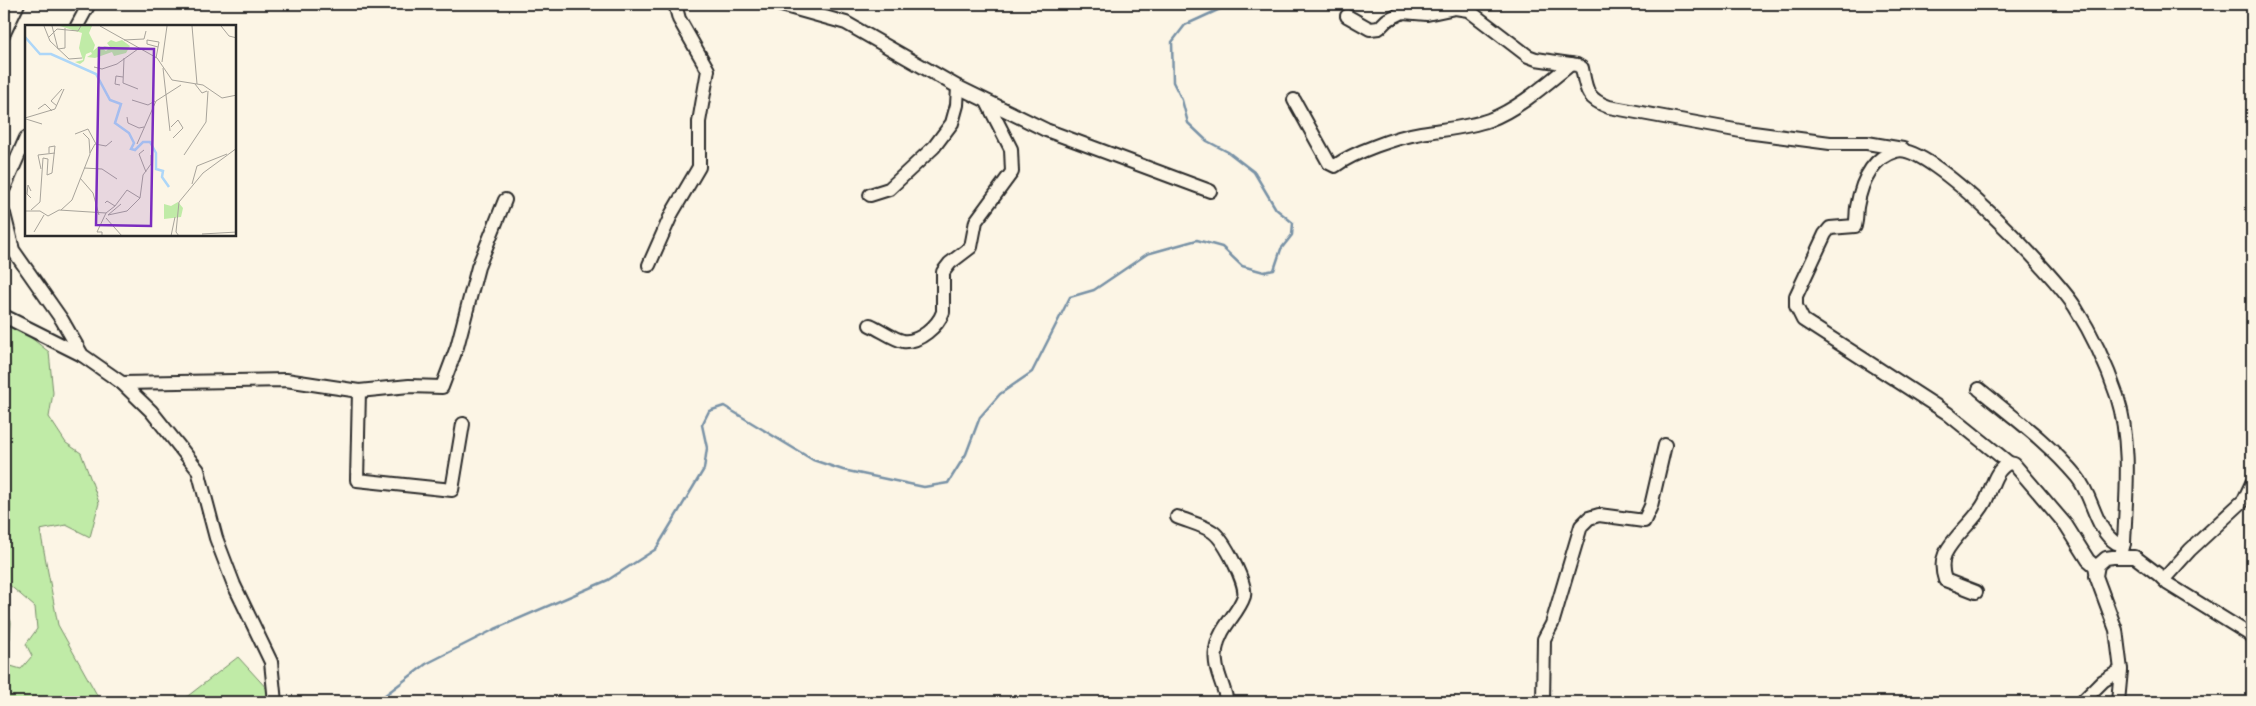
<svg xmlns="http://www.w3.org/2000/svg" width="2256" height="706" font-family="'Balsamiq Sans',sans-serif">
  <rect width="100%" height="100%" fill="#fcf5e5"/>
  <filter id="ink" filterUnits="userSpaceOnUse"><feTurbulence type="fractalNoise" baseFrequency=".02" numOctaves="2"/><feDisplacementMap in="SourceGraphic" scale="10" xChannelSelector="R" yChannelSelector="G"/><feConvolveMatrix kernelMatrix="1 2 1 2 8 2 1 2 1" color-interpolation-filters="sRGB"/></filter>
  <g filter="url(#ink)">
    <g fill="#c0eba7" stroke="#768b69">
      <path d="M4 322 20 329 49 352 53 393 49 417 66 443 81 453 94 488 99 503 90 537 66 525 40 530 58 625 101 702H4V664L21 669 32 656 26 644 37 629 35 607 7 583 4 590Z"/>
      <path d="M4 606 11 622 10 639 4 640Z"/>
      <path d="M238 657 269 691 270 702H186L184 699Z"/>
    </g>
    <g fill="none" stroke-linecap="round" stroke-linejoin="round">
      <path stroke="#7992a6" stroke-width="2.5" d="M376 702 426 664 495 629 608 580 656 549 704 469 707 448 702 425 709 411 724 406 813 460 843 470 924 487 948 483 966 454 980 417 1000 394 1032 372 1070 297 1094 290 1147 254 1197 240 1222 247 1242 266 1264 272 1274 270 1281 249 1292 235 1293 223 1276 209 1254 172 1228 152 1207 141 1188 123 1182 100 1173 82 1172 42 1185 25 1231 4"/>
      <defs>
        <g id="minor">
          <path d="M778 4 846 23 958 87 1046 130 1210 191"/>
          <path d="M1347 16 1370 29 1379 28 1387 20 1403 12 1427 14 1455 8 1468 10 1528 56 1536 59 1577 65 1582 68C1586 89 1586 99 1609 107L1746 132 1830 143H1867L1903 149"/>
          <path d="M77 26 89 4"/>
          <path d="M4 33 18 4"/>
          <path d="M1294 100 1329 163 1335 166C1354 152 1397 137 1421 133 1444 129 1467 128 1489 120 1520 108 1546 84 1571 64"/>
          <path d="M4 188 26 138"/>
          <path d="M870 195 889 189 934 147 952 123 957 105 958 87"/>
          <path d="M4 214 13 250 62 320 82 355 122 383 151 411 198 470 216 538 234 585 271 662 275 702"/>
          <path d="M649 265 672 213 699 167V122L708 70 679 19 675 4"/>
          <path d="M4 316 82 355"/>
          <path d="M870 325C880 329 893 339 903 341 919 343 938 326 943 312V272L950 263 971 247 976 221 1012 172 1011 149 987 102"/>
          <path d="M122 383 286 380 359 391 409 386 442 387 457 347 478 267 505 200"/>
          <path d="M1979 389C2013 417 2049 443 2077 477 2093 496 2095 530 2116 543H2124L2122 551"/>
          <path d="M359 391 357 480 452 490 463 424"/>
          <path d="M2009 463 1947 413 1803 320 1796 306V296L1825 234 1830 228 1855 226C1857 219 1856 214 1857 207 1861 184 1871 158 1896 151 1929 140 2056 277 2075 307 2092 334 2107 366 2117 396 2132 443 2126 495 2124 543"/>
          <path d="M1177 517C1189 522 1203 525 1213 532 1224 540 1247 583 1244 596 1238 615 1219 627 1216 650 1213 669 1224 684 1227 702"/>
          <path d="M2164 579 2190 550 2244 500 2252 483"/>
          <path d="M1976 592 1945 580C1942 571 1941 563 1945 554 1955 534 1975 521 1985 502 1992 489 1994 470 2009 463L2014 464 2066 525 2088 560 2095 566 2096 571"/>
          <path d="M1543 702 1544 639 1552 624 1581 526 1589 518 1599 515 1644 521 1651 506 1665 445"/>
          <path d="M2082 702 2103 681 2121 670"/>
          <path d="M2118 702 2121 670 2116 630 2096 576 2098 565 2106 558 2113 557H2135L2159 575 2168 584 2252 636"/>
        </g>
      </defs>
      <use href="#minor" stroke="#2b2b2b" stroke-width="16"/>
      <use href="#minor" stroke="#fcf5e5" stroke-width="12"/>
    </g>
  </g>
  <g transform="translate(25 25)">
    <rect width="211" height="211" fill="#fcf5e5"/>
    <path d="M35 1H67L64 8 70 20 68 26 74 21 81 26 83 24 78 21 85 22 82 18 86 15 91 17 97 15 105 21 101 28 89 31 87 27 70 33 62 32 67 29 66 27 61 29 59 36 55 39 50 37 58 35 54 23 57 8ZM153 177 158 183 156 192 139 194V179L146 181Z" fill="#c0eba7"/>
    <path fill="none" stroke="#add6f8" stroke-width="2.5" d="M0 12 15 29H26L71 49 85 75 96 79 90 98 104 108 109 118 106 124 110 125 118 117H125L131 128V144L138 146 137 152 144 162"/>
    <path fill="none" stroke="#a8a49b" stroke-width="1" d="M19 1 25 16 44 34 57 33M27 1 33 24 40 23V3M75 1 132 33 147 55 178 60 197 73 212 70M167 1 172 59M196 1 204 11 212 13M24 12 32 4 53 6 56 1M99 15 119 14 121 6M99 33 98 58 113 64M131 33 134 17 122 15V19L133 22M137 37 142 1M69 42 77 44 92 39 113 24M138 43 145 106M170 59 177 68 182 66M95 60 90 59 91 51 98 52M107 75 123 80 130 76M32 81 26 76 37 64M13 84 20 79 27 86M102 92 103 98 114 103 119 102M0 93 30 84 39 64M1 94 17 99M146 102 153 95 158 103 148 113M50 109 63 104 71 119M112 119 131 76 156 60M119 125 114 129 121 147M65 128 70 119 81 121 87 116M159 130 181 97 183 66M59 143 77 144 92 154M16 144 13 130 30 128M55 153 68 168 74 190M167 159 172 141 202 129M6 173 2 169 3 160 6 166M115 173 118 150 126 139V130M80 178 82 176 90 181 81 188M6 185 15 177 18 133 23 134 22 150 27 148 30 121 24 122V128M36 185 47 175 65 129 64 114 58 108M0 186H15L23 191 34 185 81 188 72 207H77V211M83 190 102 186 115 173 102 165 90 181M83 190 96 179M81 193 97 211M9 207 19 190M177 209 212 207M146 211 150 192M154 211 151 207 154 177 178 148 212 123"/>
    <path fill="#7b2cbf" fill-opacity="0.15" stroke="#7b2cbf" stroke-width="2.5" d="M74 23 129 24 126 201 71 200Z"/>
    <rect width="211" height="211" fill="none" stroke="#2b2b2b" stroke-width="2.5"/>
  </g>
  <rect width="2256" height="706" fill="none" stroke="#fcf5e5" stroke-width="20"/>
  <rect x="10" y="10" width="2236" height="686" fill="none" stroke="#2b2b2b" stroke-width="2" filter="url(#ink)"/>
</svg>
